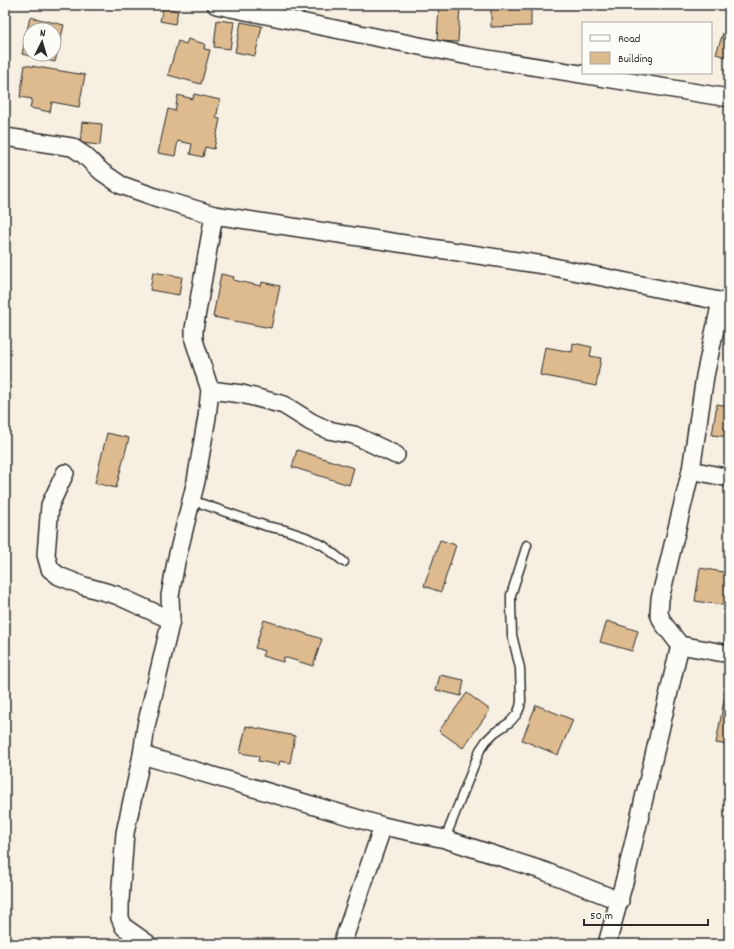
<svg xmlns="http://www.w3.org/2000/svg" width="734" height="949" font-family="Dekko,sans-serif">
  <rect width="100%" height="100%" fill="#f7efe2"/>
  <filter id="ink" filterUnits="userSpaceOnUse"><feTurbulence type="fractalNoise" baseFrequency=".025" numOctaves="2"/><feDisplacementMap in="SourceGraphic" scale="8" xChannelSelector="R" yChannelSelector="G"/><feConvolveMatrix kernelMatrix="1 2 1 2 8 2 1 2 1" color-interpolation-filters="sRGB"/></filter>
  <g filter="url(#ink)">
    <g fill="#ddbb8f" stroke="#2b2b2b" fill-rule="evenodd">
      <path d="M439 5H460L458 42 437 41Z"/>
      <path d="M491 5H531V26L491 27Z"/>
      <path d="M163 8 178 11 175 24 160 21Z"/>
      <path d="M30 17 64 25 55 62 22 54ZM30 30H54V54H30Z"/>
      <path d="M728 18H729V58L716 54Z"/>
      <path d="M217 20 234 22 230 49 214 47Z"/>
      <path d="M241 22 262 26 255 56 235 52Z"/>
      <path d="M188 39 205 44 204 49 210 50 201 84 168 75 178 41 186 44Z"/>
      <path d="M25 65 85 75 79 107 52 102 50 112 30 108 32 99 20 97Z"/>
      <path d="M194 94 220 100 216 118 220 119 214 149 205 147 203 157 190 154 192 144 178 141 175 156 158 153 168 109 175 111 178 95 193 99Z"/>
      <path d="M82 122 102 124 100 145 80 143Z"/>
      <path d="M153 272 182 277 179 295 150 290Z"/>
      <path d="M221 274 234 277 233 280 261 286 262 282 280 286 271 328 213 317Z"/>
      <path d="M573 343 592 347 590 356 601 358 596 386 540 375 545 347 572 352Z"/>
      <path d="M717 404 729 406V437L712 435Z"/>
      <path d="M107 433 129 438 116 488 95 483Z"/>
      <path d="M297 450 354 468 349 485 292 467Z"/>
      <path d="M440 540 456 545 441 592 424 586Z"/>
      <path d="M700 568 729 573V606L695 601Z"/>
      <path d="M264 620 322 639 313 666 284 657 283 662 262 656 264 651 255 648Z"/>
      <path d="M607 621 638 631 632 651 600 642Z"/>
      <path d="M440 675 464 680 461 696 436 690Z"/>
      <path d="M727 685 729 686V745L716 743Z"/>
      <path d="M467 693 490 710 463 748 439 731Z"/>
      <path d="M536 705 573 720 558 755 522 740Z"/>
      <path d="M246 726 295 736 290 763 280 761 279 765 258 761 259 756 240 753Z"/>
    </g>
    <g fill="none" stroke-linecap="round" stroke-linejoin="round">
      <defs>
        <g id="service">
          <path d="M191 500 266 526 285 530 306 537 324 546 344 562"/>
          <path d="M445 839 480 750 486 741 494 733 510 722 517 714 520 707 521 701 520 668 512 635 511 605V595L527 545"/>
        </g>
        <g id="minor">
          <path d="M216 5 469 56 729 98"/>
          <path d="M5 137 72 147 84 155 102 172 121 185 161 199 214 215 544 265 729 303"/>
          <path d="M721 301 705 376 691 470 660 599 659 614 663 623 680 645 729 654"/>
          <path d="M210 390 242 394 284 405 311 422 328 430 354 435 396 455"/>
          <path d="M691 470 729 478"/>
          <path d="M65 473 50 505 46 555 50 569 59 576 84 586 116 595 171 620"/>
          <path d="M142 755 383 826 445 839 544 871 620 901"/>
          <path d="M148 944 124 927 120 918V900L125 833 142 755 146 726 171 620 170 596 176 562 196 481 207 417 210 390 194 340V329L214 215"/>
          <path d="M342 944 383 826"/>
          <path d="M607 944 626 875 680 645"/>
        </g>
      </defs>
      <use href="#service" stroke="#2b2b2b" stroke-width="11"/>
      <use href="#minor" stroke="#2b2b2b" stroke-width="20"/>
      <use href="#service" stroke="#fdfcf7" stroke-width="8"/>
      <use href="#minor" stroke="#fdfcf7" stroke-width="17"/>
    </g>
  </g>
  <rect width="734" height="949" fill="none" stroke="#fdfcf7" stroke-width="20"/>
  <rect x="10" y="10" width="714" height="929" fill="none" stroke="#2b2b2b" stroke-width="1.5" filter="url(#ink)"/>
  <rect x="582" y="22" width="130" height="52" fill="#fdfcf7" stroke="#a9a8a5"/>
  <rect x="590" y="35" width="20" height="6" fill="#fdfcf7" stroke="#a9a8a5"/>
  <text x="618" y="42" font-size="12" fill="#2b2b2b">Road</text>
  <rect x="590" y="52" width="20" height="12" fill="#ddbb8f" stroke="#a9a8a5"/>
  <text x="618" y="62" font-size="12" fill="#2b2b2b">Building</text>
  <g transform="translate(42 42) rotate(5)"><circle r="19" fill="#fdfcf7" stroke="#a9a8a5"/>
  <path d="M0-3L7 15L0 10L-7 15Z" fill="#2b2b2b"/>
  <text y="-6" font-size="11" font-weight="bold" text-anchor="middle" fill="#2b2b2b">N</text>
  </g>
  <path d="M584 919v6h124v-6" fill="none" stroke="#2b2b2b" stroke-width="2"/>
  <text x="590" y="919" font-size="12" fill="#2b2b2b" stroke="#fdfcf7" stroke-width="3" paint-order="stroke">50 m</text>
</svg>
